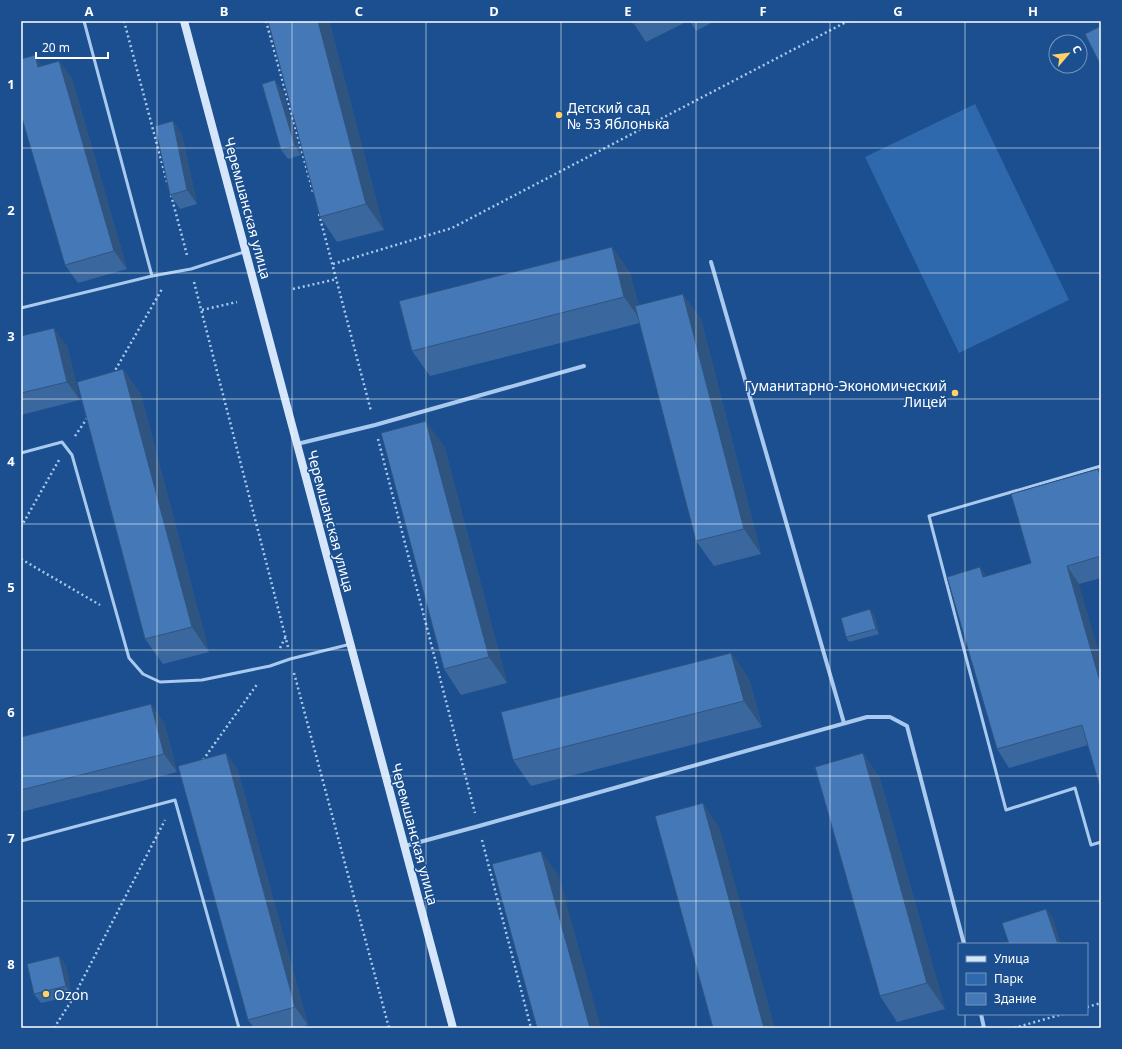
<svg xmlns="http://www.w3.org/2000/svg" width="1122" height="1049" font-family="'Noto Sans',sans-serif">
  <rect width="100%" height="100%" fill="#1b4f8f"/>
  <path fill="#2e69ad" d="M975 104 1069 300 959 353 865 157Z"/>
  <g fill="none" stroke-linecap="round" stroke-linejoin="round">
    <g stroke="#a9c9ee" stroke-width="2.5" stroke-dasharray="2 3" stroke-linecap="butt">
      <path d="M124 21 167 182"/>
      <path d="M266 21 313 192"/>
      <path d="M171 195 187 255"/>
      <path d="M319 214 371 411"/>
      <path d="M333 264 452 228 848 21"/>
      <path d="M194 282 288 647"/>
      <path d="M293 289 337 279"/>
      <path d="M202 310 237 302"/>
      <path d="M113 374 162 289"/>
      <path d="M75 436 88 417"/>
      <path d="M378 439 475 813"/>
      <path d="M21 527 59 460"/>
      <path d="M21 559 100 605"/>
      <path d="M280 648 286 636"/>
      <path d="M294 673 389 1028"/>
      <path d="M203 760 258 683"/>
      <path d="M482 840 531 1028"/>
      <path d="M1087 1007 1101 1003"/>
      <path d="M54 1028 72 1000 165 820"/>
      <path d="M1014 1028 1063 1014"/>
    </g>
    <g stroke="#a9c9ee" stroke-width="3">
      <path d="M84 21 152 276"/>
      <path d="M21 308 152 276 191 269 244 252"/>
      <path d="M21 453 62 442 72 455 129 658 143 674 160 682 202 680 270 666 290 659 351 644"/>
      <path d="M1101 466 929 516 1006 810 1075 788 1091 845 1101 842"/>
      <path d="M21 841 175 800 239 1028"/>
    </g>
    <g stroke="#a9c9ee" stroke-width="4">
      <path d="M711 262 844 723"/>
      <path d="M297 444 375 425 584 366"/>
      <path d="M405 846 479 826 867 717H890L907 726 964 944"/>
      <path d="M981 1014 984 1028"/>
    </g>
    <path stroke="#d6e6fa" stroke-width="8" d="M184 21 453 1028"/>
  </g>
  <g fill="#3a679d">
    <path d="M268 21H329L384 230 337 242 320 217Z"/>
    <path d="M632 21H688L646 42Z"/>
    <path d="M690 21H715L696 31Z"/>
    <path d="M59 61 72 79 127 269 78 283 65 265 42 66Z"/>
    <path d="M282 90 301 155 288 159 281 150Z"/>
    <path d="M173 121 182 135 197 204 180 209 170 195Z"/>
    <path d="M612 247 630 273 638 305 701 319 761 554 714 566 696 541 640 323 430 376 412 351Z"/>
    <path d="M21 336 67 346 80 400 21 415Z"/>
    <path d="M123 369 141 395 209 652 163 664 145 639Z"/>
    <path d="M444 446 507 683 461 695 444 669Z"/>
    <path d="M1098 469 1101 473V578L1079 584 1088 745 1009 768 997 749 1031 563Z"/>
    <path d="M874 614 879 634 849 642 846 637Z"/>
    <path d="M731 653 749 679 762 727 531 786 513 760Z"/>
    <path d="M164 722 177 772 21 812V737Z"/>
    <path d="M226 753 238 771 308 1025 298 1028H254L248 1020Z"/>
    <path d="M863 753 880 779 945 1009 897 1022 880 996Z"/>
    <path d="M59 956 66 966 72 996 41 1003 34 994Z"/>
  </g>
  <g fill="#305480">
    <path d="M318 21H329L384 230 366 204Z"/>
    <path d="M35 55 47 73 38 67Z"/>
    <path d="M59 61 72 79 127 269 114 251Z"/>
    <path d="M275 80 282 90 301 155 295 146Z"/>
    <path d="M173 121 182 135 197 204 187 190Z"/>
    <path d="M612 247 630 273 642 322 624 297Z"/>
    <path d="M683 294 701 319 761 554 744 529Z"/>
    <path d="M54 328 67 346 80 400 67 382Z"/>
    <path d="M123 369 141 395 209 652 192 627Z"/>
    <path d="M426 421 444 446 507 683 489 657Z"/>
    <path d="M1067 566 1079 584 1101 660V685Z"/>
    <path d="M980 567 993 585 983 577Z"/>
    <path d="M870 609 874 614 879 634 876 629Z"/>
    <path d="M731 653 749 679 762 727 744 701Z"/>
    <path d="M151 704 164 722 177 772 164 754Z"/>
    <path d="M226 753 238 771 308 1025 295 1007Z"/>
    <path d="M863 753 880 779 945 1009 927 983Z"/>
    <path d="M703 803 720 829 775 1028H764Z"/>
    <path d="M541 851 559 876 601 1028H590Z"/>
    <path d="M1046 909 1053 918 1061 944H1058Z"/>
    <path d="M59 956 66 966 72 996 66 986Z"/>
  </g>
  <g fill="#4478b7" stroke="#305480">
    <path d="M268 21H318L366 204 320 217Z"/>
    <path d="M632 21H639L633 24Z"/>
    <path d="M1101 26V66L1085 34Z"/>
    <path d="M35 55 38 67 59 61 114 251 65 265 21 115V59Z"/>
    <path d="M275 80 295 146 281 150 262 84Z"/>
    <path d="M173 121 187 190 170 195 155 126Z"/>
    <path d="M612 247 624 297 412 351 399 301Z"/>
    <path d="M683 294 744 529 696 541 635 306Z"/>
    <path d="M54 328 67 382 21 393V336Z"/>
    <path d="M123 369 192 627 145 639 77 382Z"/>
    <path d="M426 421 489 657 444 669 381 433Z"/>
    <path d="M1098 469 1101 478V556L1067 566 1101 685V791L1082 725 997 749 947 577 980 567 983 577 1031 563 1011 494Z"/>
    <path d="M870 609 876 629 846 637 841 618Z"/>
    <path d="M731 653 744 701 513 760 501 712Z"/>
    <path d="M151 704 164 754 21 790V737Z"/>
    <path d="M226 753 295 1007 248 1020 178 766Z"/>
    <path d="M863 753 927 983 880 996 815 767Z"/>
    <path d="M703 803 764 1028H713L655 816Z"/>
    <path d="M541 851 590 1028H537L492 864Z"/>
    <path d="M1046 909 1058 944H1009L1002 923Z"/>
    <path d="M59 956 66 986 34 994 27 964Z"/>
  </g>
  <path fill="none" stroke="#fff" stroke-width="1" stroke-opacity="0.55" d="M157 21V1028M292 21V1028M426 21V1028M561 21V1028M696 21V1028M830 21V1028M965 21V944M21 148H1101M21 273H1101M21 399H1101M21 524H1101M21 650H1101M21 776H1101M21 901H1101M965 1014V1028"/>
  <g fill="#ffd166" stroke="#1b4f8f" stroke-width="1.5">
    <circle cx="559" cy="115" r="4"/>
    <circle cx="955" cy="393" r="4"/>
    <circle cx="46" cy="994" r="4"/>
  </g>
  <g text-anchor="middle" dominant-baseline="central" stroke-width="3" stroke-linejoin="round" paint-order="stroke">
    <g font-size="14" fill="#fff" stroke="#1b4f8f" text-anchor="start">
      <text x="567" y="107">Детский сад<tspan x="567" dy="16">№ 53 Яблонька</tspan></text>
      <text x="947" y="385" text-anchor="end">Гуманитарно-Экономический<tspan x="947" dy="16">Лицей</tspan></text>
      <text x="54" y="994">Ozon</text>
    </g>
    <g font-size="14" fill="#fff" stroke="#1b4f8f">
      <text transform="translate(248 208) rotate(75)">Черемшанская улица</text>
      <text transform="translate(331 521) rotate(75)">Черемшанская улица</text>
      <text transform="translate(415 834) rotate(75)">Черемшанская улица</text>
    </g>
  </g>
  <rect width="1122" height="1049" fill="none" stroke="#1b4f8f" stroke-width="44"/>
  <rect x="958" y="943" width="130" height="72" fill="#1b4f8f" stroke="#7695bc"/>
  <rect x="966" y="956" width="20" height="6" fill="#d6e6fa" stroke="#7695bc"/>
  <text x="994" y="963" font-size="12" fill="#ffffff">Улица</text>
  <rect x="966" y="973" width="20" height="12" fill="#2e69ad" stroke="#7695bc"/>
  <text x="994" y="983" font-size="12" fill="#ffffff">Парк</text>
  <rect x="966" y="993" width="20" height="12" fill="#4478b7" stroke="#7695bc"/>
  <text x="994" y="1003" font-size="12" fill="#ffffff">Здание</text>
  <g transform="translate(1068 54) rotate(62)"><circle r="19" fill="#1b4f8f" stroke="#7695bc"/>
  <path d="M0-3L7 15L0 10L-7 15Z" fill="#ffd166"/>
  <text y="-6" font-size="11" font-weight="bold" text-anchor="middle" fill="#ffffff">С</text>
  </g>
  <path d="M36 52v6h72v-6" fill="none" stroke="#ffffff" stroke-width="2"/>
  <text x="42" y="52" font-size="12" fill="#ffffff" stroke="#1b4f8f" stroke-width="3" paint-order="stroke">20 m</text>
  <rect x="22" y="22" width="1078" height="1005" fill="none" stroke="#fff" stroke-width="1.5"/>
  <g font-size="13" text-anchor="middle" font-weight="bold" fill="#fff">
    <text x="89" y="16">A</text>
    <text x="224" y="16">B</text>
    <text x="359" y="16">C</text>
    <text x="494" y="16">D</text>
    <text x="628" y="16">E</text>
    <text x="763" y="16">F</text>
    <text x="898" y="16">G</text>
    <text x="1033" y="16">H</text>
    <text x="11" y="89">1</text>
    <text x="11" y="215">2</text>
    <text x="11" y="341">3</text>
    <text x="11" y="466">4</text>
    <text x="11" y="592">5</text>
    <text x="11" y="717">6</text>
    <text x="11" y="843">7</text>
    <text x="11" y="969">8</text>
  </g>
</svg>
